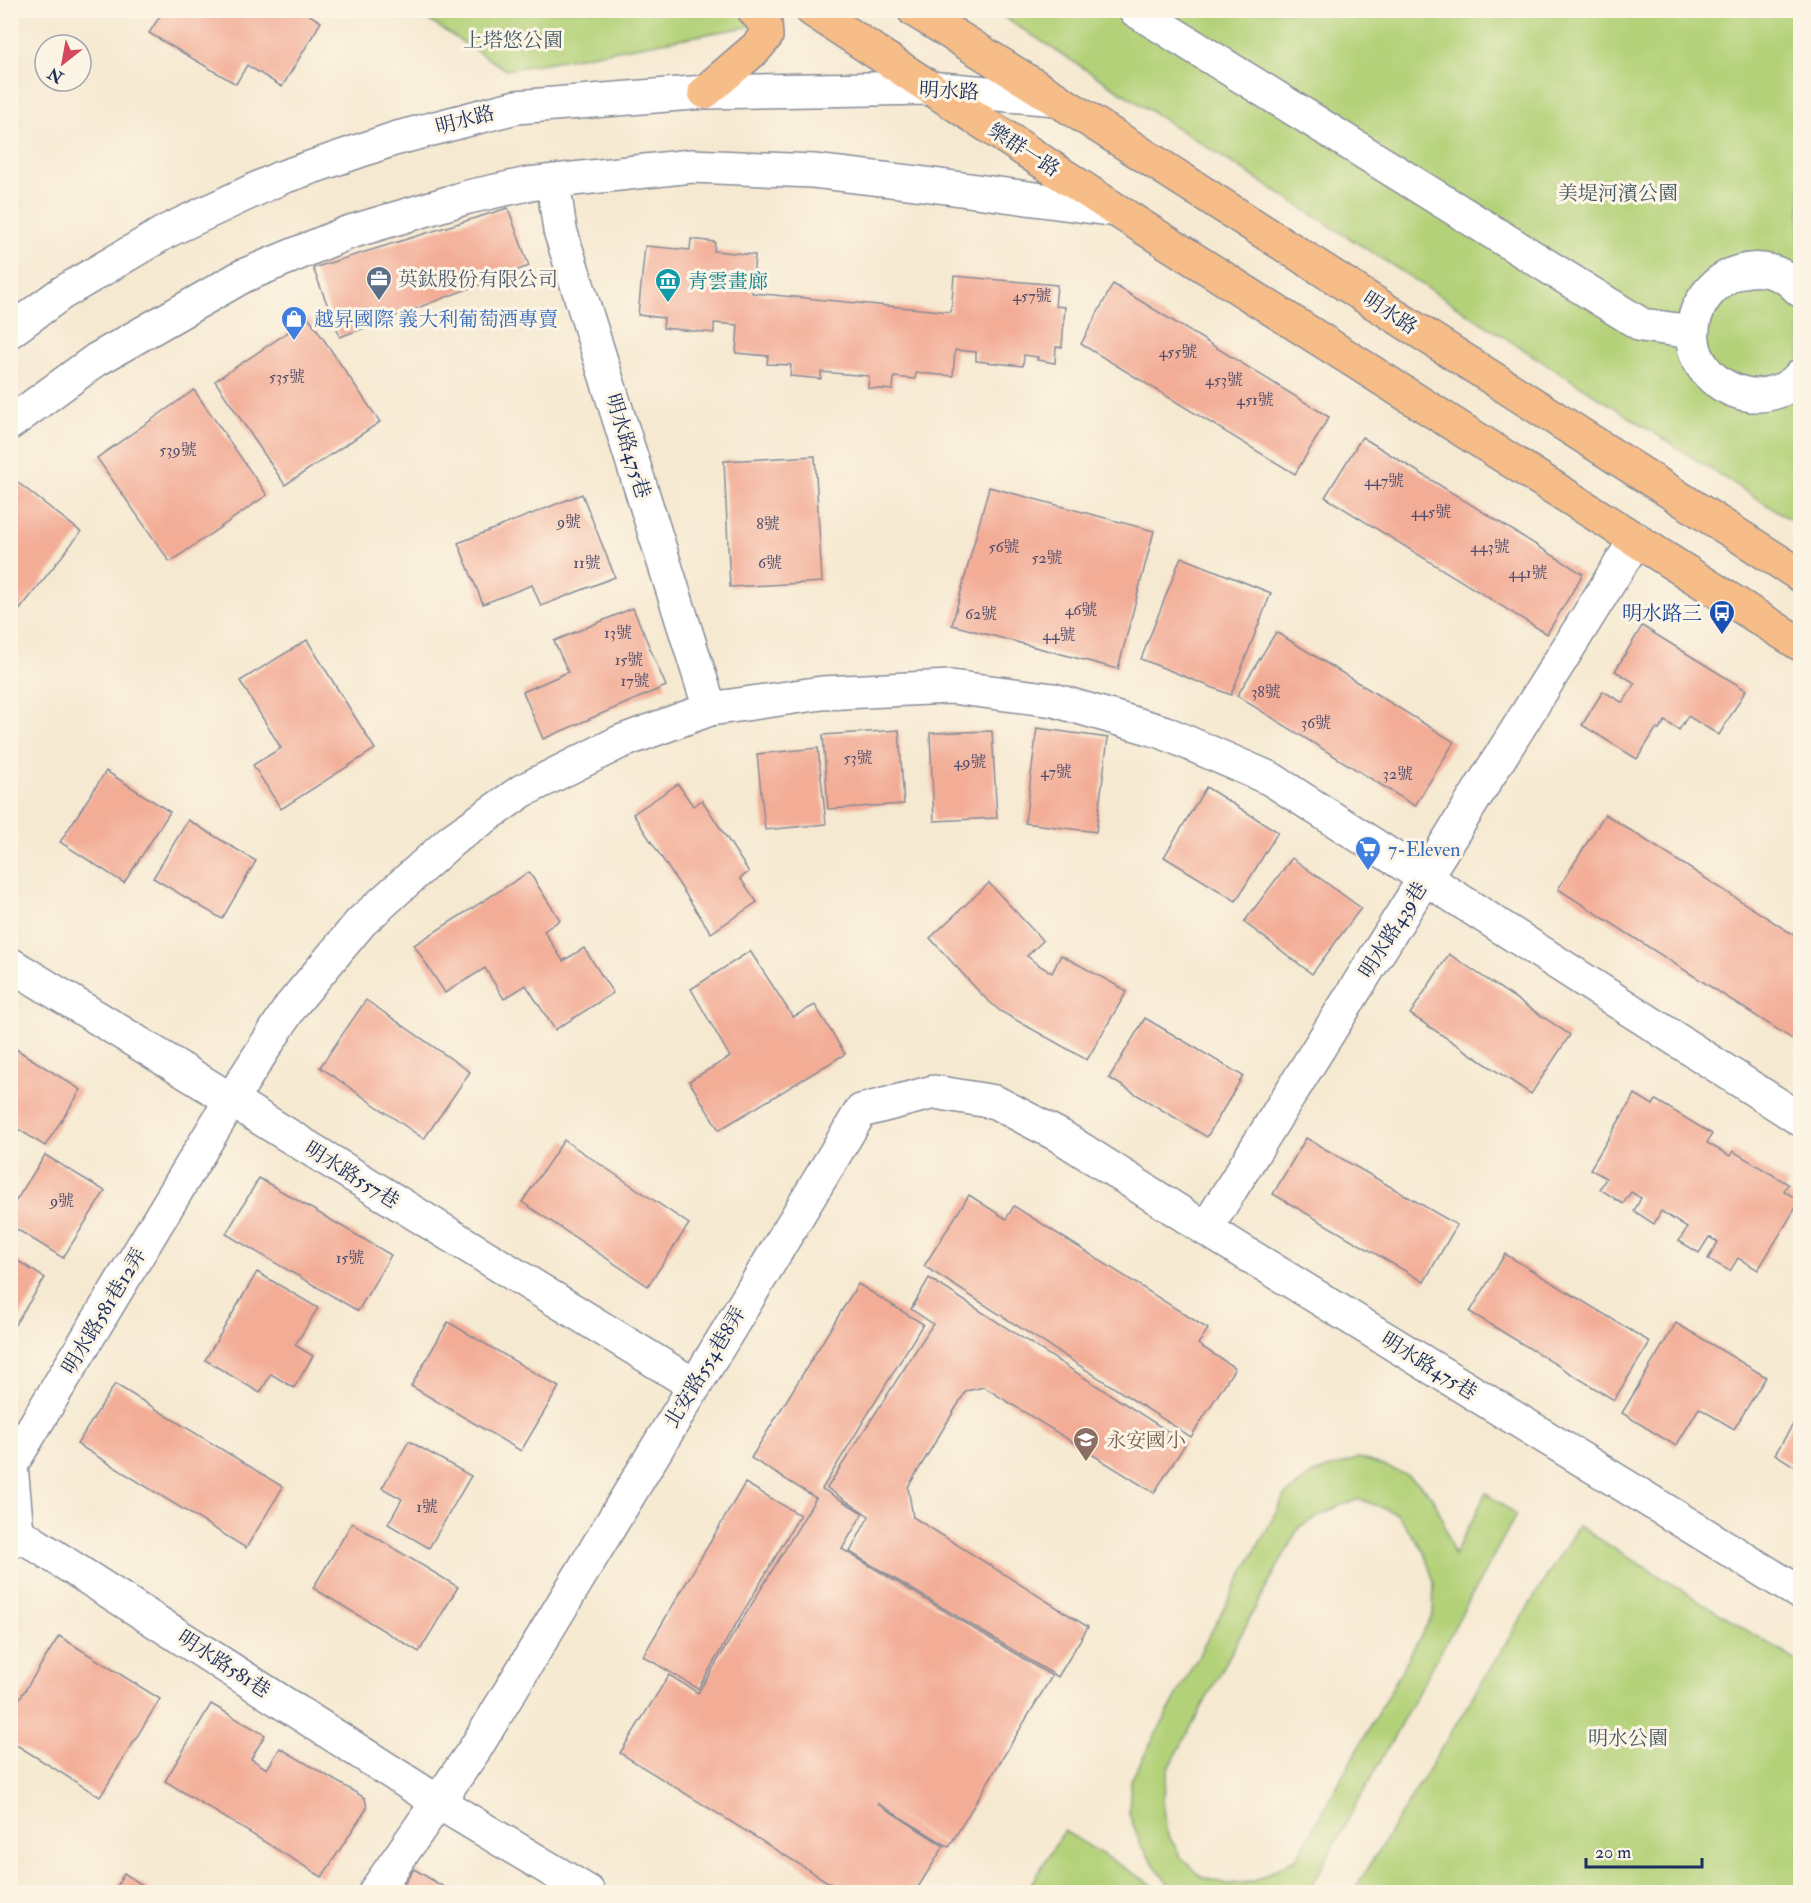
<svg xmlns="http://www.w3.org/2000/svg" width="1811" height="1903" font-family="'IM FELL Double Pica','Noto Serif TC',serif">
  <rect width="100%" height="100%" fill="#fcf5e5"/>
  <filter id="ink" filterUnits="userSpaceOnUse"><feTurbulence type="fractalNoise" baseFrequency=".0167" numOctaves="2"/><feDisplacementMap in="SourceGraphic" scale="12" xChannelSelector="R" yChannelSelector="G"/><feConvolveMatrix kernelMatrix="1 2 1 2 8 2 1 2 1" color-interpolation-filters="sRGB"/></filter>
  <filter id="wash" filterUnits="userSpaceOnUse"><feTurbulence type="fractalNoise" baseFrequency=".008" numOctaves="4" result="noise"/><feDisplacementMap in="SourceGraphic" scale="24" xChannelSelector="R" yChannelSelector="G"/><feGaussianBlur stdDeviation="1.35" result="paint"/><feColorMatrix in="noise" values="0 0 0 0 0 0 0 0 0 0 0 0 0 0 0 0 0 1.4 0 .05"/><feComposite in="paint" operator="in"/></filter>
  <g filter="url(#wash)">
    <rect width="100%" height="100%" fill="#f6e9d1"/>
    <g fill="#b3d178" stroke="#67806b" stroke-width="1.5" fill-rule="evenodd">
      <path d="M740 10 758 25 506 70 414 11Z"/>
      <path d="M994 11H1800V526Z"/>
      <path d="M1359 1458C1388 1467 1422 1475 1437 1506 1444 1521 1448 1538 1454 1555L1486 1493 1516 1515 1308 1892H1177L1172 1890 1141 1846 1129 1813 1131 1780 1285 1496 1311 1475ZM1360 1499 1397 1514 1423 1550 1434 1582 1433 1614 1297 1858 1252 1882 1227 1884 1202 1877 1181 1857 1167 1833 1163 1800 1168 1770 1299 1527 1337 1507Z"/>
      <path d="M1578 1526 1800 1663V1892H1353Z"/>
      <path d="M1064 1831 1164 1892H1026Z"/>
    </g>
    <g id="blocks">
      <g fill="#f3ad97">
        <path d="M158 10H302L321 22 282 87 247 65 236 84 149 33 162 13Z"/>
        <path d="M508 208 529 266 340 337 313 268Z"/>
        <path d="M691 239 715 242 714 251 755 255 752 293 951 312 954 276 1057 285 1055 306 1065 307 1062 347H1056L1055 363 1037 360 1038 357 1024 355 1023 366 976 361V352L955 350 953 376 916 373 915 379 894 377 893 390 868 388 869 376 821 372V379L790 376 791 365 767 364 768 356 736 353 738 325 714 323V333L663 328 664 318 638 315 645 246 690 250Z"/>
        <path d="M1113 284 1329 417 1295 474 1081 344Z"/>
        <path d="M309 318 380 422 285 485 215 381Z"/>
        <path d="M194 390 267 495 170 562 97 458Z"/>
        <path d="M1362 437 1583 574 1547 634 1325 497Z"/>
        <path d="M815 456 822 582 730 587 724 461Z"/>
        <path d="M16 481 81 532 10 622V488Z"/>
        <path d="M989 487 1154 531 1118 669 952 625Z"/>
        <path d="M582 494 615 577 541 606 532 585 483 604 458 543Z"/>
        <path d="M1181 557 1271 593 1231 695 1141 659Z"/>
        <path d="M633 608 666 686 543 739 523 692 568 672 554 641Z"/>
        <path d="M1642 626 1746 690 1719 735 1688 716 1679 730 1665 721 1659 730 1656 729 1637 759 1582 725 1603 691 1623 703 1635 683 1615 671Z"/>
        <path d="M1276 632 1454 742 1415 806 1237 696Z"/>
        <path d="M307 640 375 749 281 809 253 765 281 748 240 681Z"/>
        <path d="M1037 728 1108 738 1096 832 1025 823Z"/>
        <path d="M899 730 904 804 828 809 823 735Z"/>
        <path d="M992 731 997 818 934 821 930 733Z"/>
        <path d="M818 748 826 824 765 830 757 754Z"/>
        <path d="M106 771 170 812 124 883 60 842Z"/>
        <path d="M678 784 693 806 702 800 749 872 740 878 757 902 711 933 633 814Z"/>
        <path d="M1206 787 1278 832 1236 901 1164 857Z"/>
        <path d="M1605 814 1800 939V1044L1558 889Z"/>
        <path d="M188 820 256 861 222 919 153 878Z"/>
        <path d="M1292 858 1361 908 1312 974 1244 922Z"/>
        <path d="M529 872 560 920 544 931 563 961 584 948 613 993 555 1030 526 985 504 999 485 968 445 993 414 945Z"/>
        <path d="M989 883 1043 941 1027 956 1037 964 1052 973 1061 955 1127 991 1087 1060 1000 1011 982 995 930 938Z"/>
        <path d="M750 951 793 1017 815 1005 845 1054 719 1130 689 1081 730 1057 691 989Z"/>
        <path d="M1449 954 1570 1035 1531 1094 1410 1014Z"/>
        <path d="M366 1000 470 1072 424 1139 320 1067Z"/>
        <path d="M1145 1018 1243 1076 1207 1137 1109 1078Z"/>
        <path d="M11 1046 81 1090 45 1146 10 1124Z"/>
        <path d="M1635 1094 1653 1105 1656 1100 1712 1134 1707 1143 1730 1156 1733 1151 1788 1184 1784 1191 1800 1201 1758 1270 1738 1258 1730 1271 1708 1259 1718 1242 1709 1237 1699 1253 1679 1241 1687 1228 1661 1211 1654 1224 1634 1211 1641 1198 1631 1192 1623 1204 1600 1189 1606 1178 1590 1169Z"/>
        <path d="M1306 1138 1457 1225 1424 1282 1273 1194Z"/>
        <path d="M564 1140 689 1224 648 1286 522 1202Z"/>
        <path d="M45 1155 105 1191 63 1258 10 1225V1210Z"/>
        <path d="M259 1178 391 1255 358 1311 226 1234Z"/>
        <path d="M969 1195 1006 1219 1014 1206 1208 1329 1198 1344 1235 1368 1191 1437 924 1266Z"/>
        <path d="M1505 1254 1650 1342 1614 1400 1470 1312Z"/>
        <path d="M10 1256 45 1278 10 1332Z"/>
        <path d="M257 1272 318 1308 295 1345 313 1356 294 1388 271 1374 260 1393 205 1360Z"/>
        <path d="M929 1278 1186 1443 1154 1493 984 1387 966 1391 908 1487 913 1517 1088 1627 1058 1677 850 1552 869 1516 827 1488 933 1324 911 1309Z"/>
        <path d="M858 1284 923 1324 822 1489 863 1513 842 1549 1052 1676 949 1847 877 1803 944 1846 915 1892H844L620 1753 669 1675 698 1693 816 1498 751 1458Z"/>
        <path d="M448 1322 559 1387 521 1451 411 1386Z"/>
        <path d="M1676 1323 1766 1377 1734 1429 1699 1408 1676 1446 1622 1413Z"/>
        <path d="M115 1384 283 1487 246 1548 77 1444Z"/>
        <path d="M1800 1413V1470L1775 1454Z"/>
        <path d="M409 1441 471 1476 429 1548 388 1524 402 1499 382 1488Z"/>
        <path d="M745 1483 800 1515 698 1689 643 1656Z"/>
        <path d="M352 1523 458 1587 419 1652 313 1588Z"/>
        <path d="M59 1636 160 1699 100 1797 10 1741V1714Z"/>
        <path d="M211 1704 265 1735 251 1759 267 1769 280 1748 365 1798 367 1808 322 1877 165 1781Z"/>
        <path d="M414 1869 452 1892H399Z"/>
        <path d="M124 1873 153 1892H114Z"/>
      </g>
    </g>
  </g>
  <g filter="url(#ink)">
    <use href="#blocks" fill-opacity="0" stroke="#888c98" stroke-width="1.5"/>
    <g fill="none" stroke-linecap="round" stroke-linejoin="round">
      <defs>
        <g id="minor">
          <path d="M1135 10 1642 325 1692 332"/>
          <path d="M553 182 560 230 710 709"/>
          <path d="M1800 290C1796 286 1791 281 1786 278 1723 242 1658 330 1714 379 1725 388 1737 393 1751 395 1769 396 1789 390 1800 376"/>
          <path d="M10 331 62 293 167 231 280 178 394 139 516 107 705 92 929 88 1056 99"/>
          <path d="M10 423 96 360 243 276 347 233 468 197 528 184 691 166 813 171 917 183 1116 210"/>
          <path d="M10 964 694 1385"/>
          <path d="M1206 1229 1636 539"/>
          <path d="M10 1528 438 1802 588 1892"/>
          <path d="M10 1542 17 1532 11 1465 231 1100 291 1006 361 922 452 840 522 791 620 742 710 709 822 693 951 687 1054 700 1163 732 1271 779 1800 1119"/>
          <path d="M375 1892 475 1749 861 1111 934 1092 995 1102 1060 1136 1206 1229 1800 1593"/>
        </g>
        <g id="major">
          <path d="M812 10 1116 210 1800 644"/>
          <path d="M914 10 1056 99 1800 575"/>
          <path d="M705 92 756 48 766 36 765 23 754 10"/>
        </g>
      </defs>
      <use href="#minor" stroke="#888c98" stroke-width="36"/>
      <use href="#major" stroke="#888c98" stroke-width="36"/>
      <use href="#minor" stroke="#fff" stroke-width="33"/>
      <use href="#major" stroke="#f7bd88" stroke-width="33"/>
    </g>
  </g>
  <defs>
    <symbol id="office-pin" viewBox="-11 -11 22 30"><path d="M0 17L-7.5 6A9.5 9.5 0 1 1 7.5 6Z" fill="#5c6f8a" stroke="#fcf5e5"/><path d="M-6-3h4V-5.5h4V-3h4V5H-6ZM-1-4.5V-3h2v-1.5ZM-6 0V1H6V0Z" fill="#fff"/></symbol>
    <symbol id="museum-pin" viewBox="-11 -11 22 30"><path d="M0 17L-7.5 6A9.5 9.5 0 1 1 7.5 6Z" fill="#0f9aa8" stroke="#fcf5e5"/><path d="M0-6L6-3V-2H-6V-3ZM-5-1h2V3h-2ZM-1-1h2V3h-2ZM3-1h2V3H3ZM-6 4H6V6H-6Z" fill="#fff"/></symbol>
    <symbol id="shop-pin" viewBox="-11 -11 22 30"><path d="M0 17L-7.5 6A9.5 9.5 0 1 1 7.5 6Z" fill="#3f7fe0" stroke="#fcf5e5"/><path d="M-5-2.5h2.3a2.7 3.5 0 0 1 5.4 0H5L5.5 6h-11ZM-1.5-2.5h3a1.5 2.3 0 0 0-3 0Z" fill="#fff"/></symbol>
    <symbol id="bus-pin" viewBox="-11 -11 22 30"><path d="M0 17L-7.5 6A9.5 9.5 0 1 1 7.5 6Z" fill="#1a4fb4" stroke="#fcf5e5"/><path d="M-5-6H5V4H4V6H2V4H-2V6H-4V4H-5ZM-3.5-4V0h7V-4ZM-3.5 1.2v1.5H-2V1.2ZM2 1.2v1.5H3.5V1.2Z" fill="#fff"/></symbol>
    <symbol id="supermarket-pin" viewBox="-11 -11 22 30"><path d="M0 17L-7.5 6A9.5 9.5 0 1 1 7.5 6Z" fill="#3f7fe0" stroke="#fcf5e5"/><path d="M-6-5.5h2.5l.6 2H6L4.5 2H-2.5L-4.4-4H-6ZM-1.5 3.2a1.3 1.3 0 1 0 .1 0ZM3 3.2a1.3 1.3 0 1 0 .1 0Z" fill="#fff"/></symbol>
    <symbol id="school-pin" viewBox="-11 -11 22 30"><path d="M0 17L-7.5 6A9.5 9.5 0 1 1 7.5 6Z" fill="#8d6e63" stroke="#fcf5e5"/><path d="M0-5L7-2L0 1L-7-2ZM-4 1L0 2.5L4 1V4Q0 6-4 4Z" fill="#fff"/></symbol>
  </defs>
  <g fill-rule="evenodd">
    <use href="#office-pin" x="364" y="264" width="30" height="40"/>
    <use href="#museum-pin" x="653" y="266" width="30" height="40"/>
    <use href="#shop-pin" x="279" y="304" width="30" height="40"/>
    <use href="#bus-pin" x="1707" y="598" width="30" height="40"/>
    <use href="#supermarket-pin" x="1353" y="834" width="30" height="40"/>
    <use href="#school-pin" x="1071" y="1425" width="30" height="40"/>
  </g>
  <g text-anchor="middle" dominant-baseline="central" stroke-width="6" stroke-linejoin="round" paint-order="stroke">
    <g font-size="16" fill="#514e6c">
      <text x="1032" y="296">457號</text>
      <text x="1178" y="352">455號</text>
      <text x="287" y="377">535號</text>
      <text x="1224" y="380">453號</text>
      <text x="1255" y="400">451號</text>
      <text x="178" y="450">539號</text>
      <text x="1384" y="481">447號</text>
      <text x="1431" y="512">445號</text>
      <text x="569" y="522">9號</text>
      <text x="768" y="524">8號</text>
      <text x="1004" y="547">56號</text>
      <text x="1490" y="547">443號</text>
      <text x="1047" y="558">52號</text>
      <text x="587" y="563">11號</text>
      <text x="770" y="563">6號</text>
      <text x="1528" y="573">441號</text>
      <text x="1081" y="610">46號</text>
      <text x="981" y="614">62號</text>
      <text x="618" y="633">13號</text>
      <text x="1059" y="635">44號</text>
      <text x="629" y="660">15號</text>
      <text x="635" y="681">17號</text>
      <text x="1266" y="692">38號</text>
      <text x="1316" y="723">36號</text>
      <text x="858" y="758">53號</text>
      <text x="970" y="762">49號</text>
      <text x="1056" y="772">47號</text>
      <text x="1398" y="774">32號</text>
      <text x="62" y="1201">9號</text>
      <text x="350" y="1258">15號</text>
      <text x="427" y="1507">1號</text>
    </g>
    <g font-size="20" fill="#415864" stroke="#fcf5e5">
      <text x="513" y="40">上塔悠公園</text>
      <text x="1618" y="193">美堤河濱公園</text>
      <text x="1628" y="1738">明水公園</text>
    </g>
    <g font-size="20" fill="#1b2f5e" stroke="#fcf5e5">
      <text transform="translate(949 91) rotate(3)">明水路</text>
      <text transform="translate(465 120) rotate(-15)">明水路</text>
      <text transform="translate(1024 150) rotate(33)">樂群一路</text>
      <text transform="translate(1390 313) rotate(33)">明水路</text>
      <text transform="translate(628 446) rotate(73)">明水路475巷</text>
      <text transform="translate(1393 930) rotate(-58)">明水路439巷</text>
      <text transform="translate(352 1175) rotate(32)">明水路557巷</text>
      <text transform="translate(104 1311) rotate(-59)">明水路581巷12弄</text>
      <text transform="translate(1429 1366) rotate(32)">明水路475巷</text>
      <text transform="translate(705 1367) rotate(-59)">北安路554巷8弄</text>
      <text transform="translate(224 1664) rotate(33)">明水路581巷</text>
    </g>
    <g font-size="20" fill="#4e5e75" stroke="#fcf5e5" text-anchor="start">
      <text x="398" y="279">英鈦股份有限公司</text>
    </g>
    <g font-size="20" fill="#0d838f" stroke="#fcf5e5" text-anchor="start">
      <text x="688" y="281">青雲畫廊</text>
    </g>
    <g font-size="20" fill="#366cbe" stroke="#fcf5e5" text-anchor="start">
      <text x="314" y="319">越昇國際 義大利葡萄酒專賣</text>
      <text x="1388" y="849">7-Eleven</text>
    </g>
    <g font-size="20" fill="#164399" stroke="#fcf5e5" text-anchor="end">
      <text x="1702" y="613">明水路三</text>
    </g>
    <g font-size="20" fill="#785e54" stroke="#fcf5e5" text-anchor="start">
      <text x="1106" y="1440">永安國小</text>
    </g>
  </g>
  <rect width="1811" height="1903" fill="none" stroke="#fcf5e5" stroke-width="36"/>
  <g transform="translate(63 63) rotate(211)"><circle r="28" fill="#fcf5e5" stroke="#a2a6af" stroke-width="1.5"/>
  <path d="M0-4.5L10 22L0 15L-10 22Z" fill="#d1495b"/>
  <text y="-9" font-size="16" font-weight="bold" text-anchor="middle" fill="#1b2f5e">N</text>
  </g>
  <path d="M1586 1858v9h116v-9" fill="none" stroke="#1b2f5e" stroke-width="3"/>
  <text x="1595" y="1858" font-size="18" fill="#1b2f5e" stroke="#fcf5e5" stroke-width="4.5" paint-order="stroke">20 m</text>
</svg>
